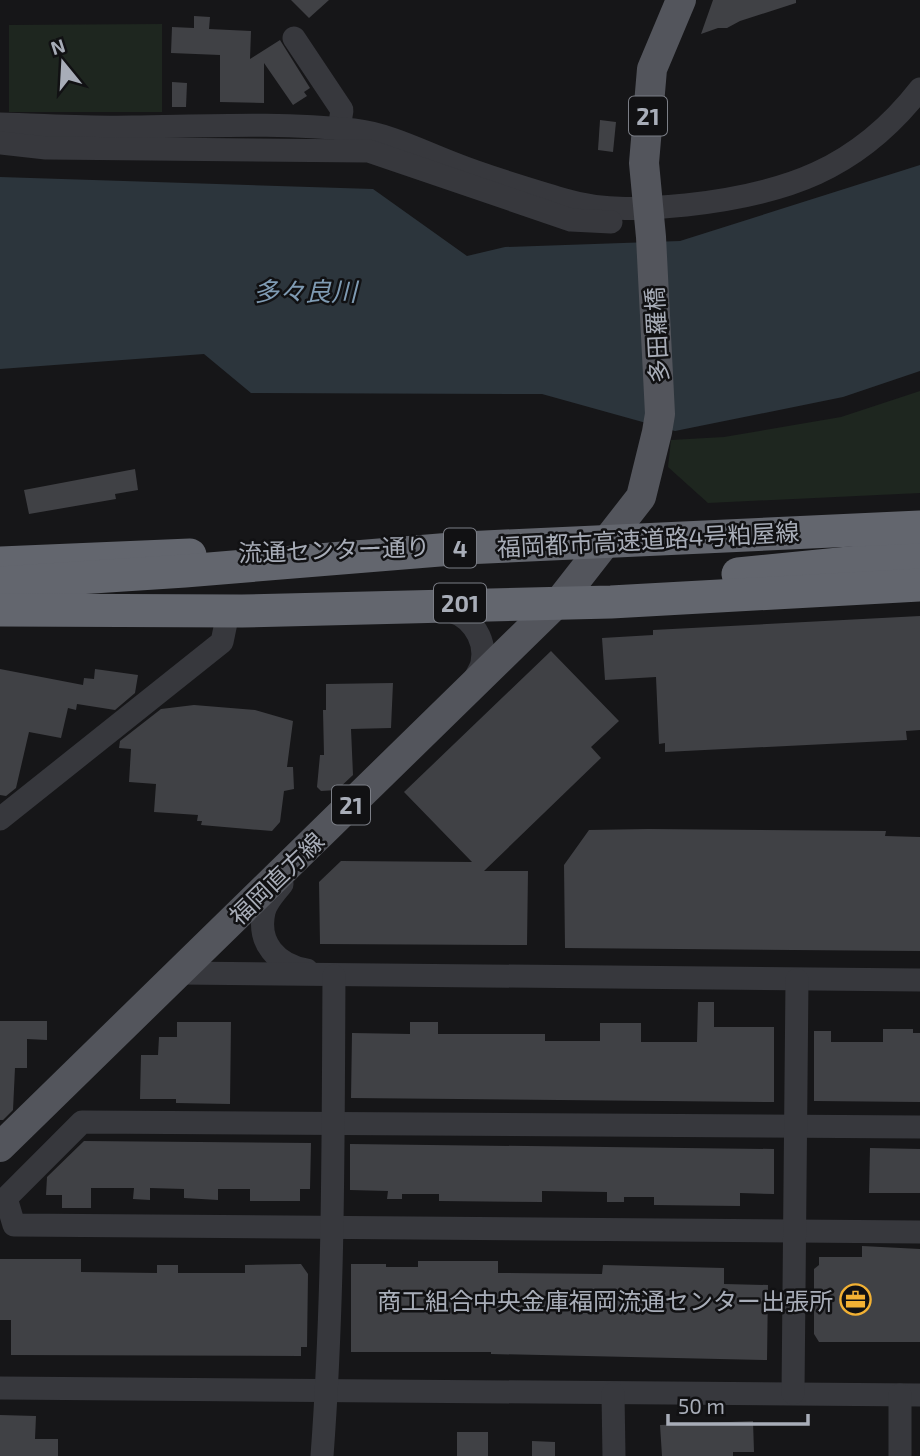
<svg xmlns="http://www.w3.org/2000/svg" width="920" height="1456" font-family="'Exo 2','Noto Sans JP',sans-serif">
  <rect width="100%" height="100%" fill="#161618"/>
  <g fill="#1e261f">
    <path d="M162 24V112H9V25Z"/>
    <path d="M920 391V493L708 503 668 467 671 440 724 437 841 417Z"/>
  </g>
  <path fill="#2c353c" d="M920 165V371L843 397 675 431 542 394 251 393 204 354 0 369V177L373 189 467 256 505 247 680 241Z"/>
  <g fill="#404145">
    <path d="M291 0H329L309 18Z"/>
    <path d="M713 0H796V3L740 21 727 28H718L701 34Z"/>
    <path d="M194 16 210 17 209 29 251 31 250 59 280 40 310 88 304 92 307 96 293 105 264 63V103L220 102V55L171 53 172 27 194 28Z"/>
    <path d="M172 82 187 83 186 107H172Z"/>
    <path d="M600 120 616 122 613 152 598 150Z"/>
    <path d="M135 469 138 490 115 494 116 499 29 514 24 490Z"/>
    <path d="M920 616V730L906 731 907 740 665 752V743L659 744 656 677 605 680 602 638 653 635V630Z"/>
    <path d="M551 651 619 721 591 747 601 758 484 871H528L527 945 320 944 319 882 341 861 472 862 404 792Z"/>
    <path d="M0 669 83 685 84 678 94 679 95 669 138 675 135 693 115 710 77 704 76 710 68 708 61 738 29 732 16 788 6 796 0 795Z"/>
    <path d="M393 683 391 728 351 729 353 775 337 790 321 791 317 787 320 755H324L323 710H326V684Z"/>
    <path d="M194 705 255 710 293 721 287 767H293L294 789 284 791 280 822 272 831 201 825 202 821H197L198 815 154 812 156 784 129 782 131 749 119 748 120 741 161 709Z"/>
    <path d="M648 829 886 831 885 836 920 837V951L565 948 564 865 589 830Z"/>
    <path d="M698 1002H714V1027H774V1102L351 1098 352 1033 410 1034V1022H438V1034H545V1041H600V1023H641V1042H697Z"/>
    <path d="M0 1021H47V1040L27 1039V1068H15L13 1110 3 1120H0Z"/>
    <path d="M177 1022H231L230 1104 176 1103V1099H140L141 1055H158L159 1037H177Z"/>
    <path d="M883 1029H913V1033H920V1102L814 1101V1031H831V1042H883Z"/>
    <path d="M84 1141 311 1143 310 1189H300V1201H250V1189H218V1200L184 1198V1189L150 1188V1200L133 1199 134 1188H91V1208H62V1195H46L47 1177Z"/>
    <path d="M350 1144 774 1149V1194L740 1193V1206L654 1205V1197H624V1202H607V1192L542 1191V1202L439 1201V1194H402V1199H387L388 1191 350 1190Z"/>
    <path d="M870 1148 920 1149V1193H869Z"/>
    <path d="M862 1246 920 1249V1342H819L814 1334V1269L819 1265V1257H862Z"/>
    <path d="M0 1259H81V1272L157 1273V1265H178V1273H245V1265L301 1264 308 1274 307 1347H301V1356L11 1355V1320H0Z"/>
    <path d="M418 1261H498V1273L602 1274 603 1265 724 1268V1284L768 1285 767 1360 491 1354V1352H351V1264H386V1267H418Z"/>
    <path d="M0 1415 36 1416 35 1439H58V1456H0Z"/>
    <path d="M753 1421 754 1452H733V1456H662L660 1425Z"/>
    <rect x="457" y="1432" width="31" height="24"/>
    <path d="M532 1441 555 1442V1456H532Z"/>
  </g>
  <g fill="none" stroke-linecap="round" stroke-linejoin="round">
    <g stroke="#37383d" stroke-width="23">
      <path d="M294 38 342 110 339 129"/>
      <path d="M0 124C44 125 88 128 132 127 207 126 280 122 354 130 389 134 423 152 455 164 490 178 529 189 565 200 605 212 645 209 686 205 785 194 857 170 920 89"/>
      <path d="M0 143 46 148 369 151 571 220 611 222"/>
      <path d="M442 610C468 611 487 637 482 663 481 669 475 677 472 684"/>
      <path d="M0 819 222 642 228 613"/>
      <path d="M282 884C276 892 266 902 264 912 257 943 277 965 307 970"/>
      <path d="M179 973 920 980"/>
      <path d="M920 1127 82 1122 6 1198 14 1225 920 1232"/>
      <path d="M0 1388 920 1395"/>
      <path d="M793 1393 797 980"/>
      <path d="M613 1394 614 1456"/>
      <path d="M900 1395V1456"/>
      <path d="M322 1456C334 1296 333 1136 334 976"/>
    </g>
    <path stroke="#53555c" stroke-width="30" d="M0 1147 563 597 641 497 657 432 660 414 651 237 644 163 652 69 681 0"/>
    <path stroke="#63666e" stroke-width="33" d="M0 563 190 555"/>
    <g stroke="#63666e" stroke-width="33">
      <path d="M738 574 920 556"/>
      <path d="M0 583 185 571 464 548 920 527"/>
      <path d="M0 610 242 611 611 602 920 585"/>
    </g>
  </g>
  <defs>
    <symbol id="office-ring" viewBox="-11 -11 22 22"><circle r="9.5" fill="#111113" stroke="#f2b134" stroke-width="1.5"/><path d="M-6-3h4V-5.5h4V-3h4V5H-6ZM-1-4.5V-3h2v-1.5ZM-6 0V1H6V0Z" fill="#f2b134"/></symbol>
  </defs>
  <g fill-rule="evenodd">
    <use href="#office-ring" x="838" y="1282" width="35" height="35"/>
  </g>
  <g text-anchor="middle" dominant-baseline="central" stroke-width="5" stroke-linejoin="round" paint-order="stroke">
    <g fill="#111113" stroke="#7b7e86" stroke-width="2">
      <rect x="629" y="96.5" width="38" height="39" rx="5"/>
      <rect x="444" y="528.5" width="32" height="39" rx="5"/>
      <rect x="434" y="583.5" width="52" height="39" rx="5"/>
      <rect x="332" y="785.5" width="38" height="39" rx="5"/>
    </g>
    <g font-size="23" font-weight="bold" fill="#a8adb8">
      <text x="648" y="116">21</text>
      <text x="460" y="548">4</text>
      <text x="460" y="603">201</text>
      <text x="351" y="805">21</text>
    </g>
    <g font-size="24" fill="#a8adb8" stroke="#111113">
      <text transform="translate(656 335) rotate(-93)">多田羅橋</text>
      <text transform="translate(648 539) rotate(-3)">福岡都市高速道路4号粕屋線</text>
      <text transform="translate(334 549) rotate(-2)">流通センター通り</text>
      <text transform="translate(276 878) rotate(-44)">福岡直方線</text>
    </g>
    <g font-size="24" fill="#a8adb8" stroke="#111113" text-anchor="end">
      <text x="833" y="1300">商工組合中央金庫福岡流通センター出張所</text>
    </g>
    <g font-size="26" font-style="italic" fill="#7f9bb3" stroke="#111113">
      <text x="305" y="290">多々良川</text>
    </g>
  </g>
  <g transform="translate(63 63) rotate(342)" stroke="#111113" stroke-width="5" paint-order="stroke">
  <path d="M0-5L12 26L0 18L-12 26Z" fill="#a8adb8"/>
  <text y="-10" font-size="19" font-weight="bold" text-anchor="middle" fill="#a8adb8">N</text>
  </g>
  <path d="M668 1414v10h140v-10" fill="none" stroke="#a8adb8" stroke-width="3.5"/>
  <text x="678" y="1414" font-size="21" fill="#a8adb8" stroke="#111113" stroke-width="5" paint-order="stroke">50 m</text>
</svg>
